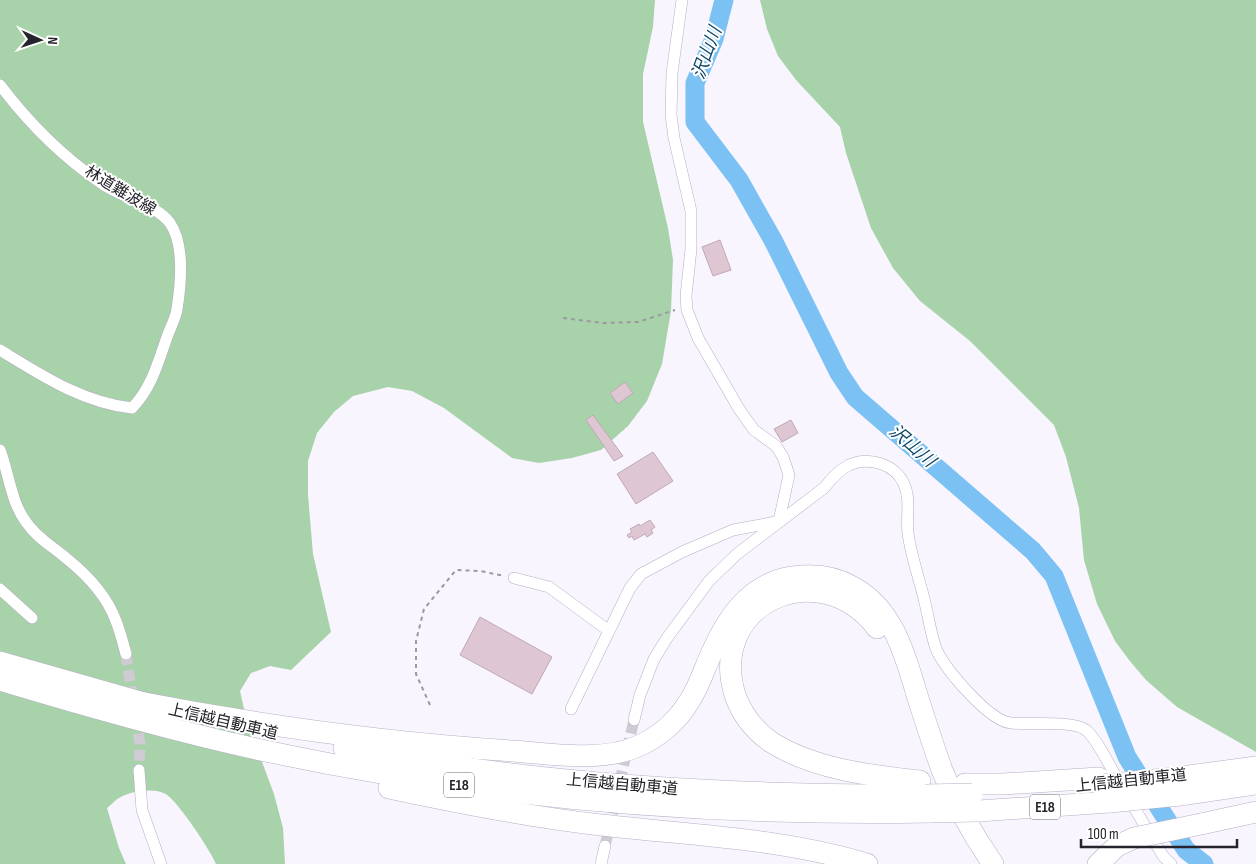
<svg xmlns="http://www.w3.org/2000/svg" width="1256" height="864" font-family="'Sofia Sans Condensed','Noto Sans JP',sans-serif">
  <rect width="100%" height="100%" fill="#f8f5fe"/>
  <g fill="#a8d2a9">
    <path d="M0 0H655L653 27 643 74V122L668 228 673 260 671 311 662 364 647 401 628 426 601 450 572 458 539 463 512 458 444 408 412 391 388 387 353 396 334 412 317 433 308 461V495L313 554 331 632 291 670 270 666 251 673 240 691 247 722 274 794 283 828 285 864H216C211 851 178 802 167 795 156 787 130 791 119 798 115 800 111 805 107 808L119 848 126 864H0Z"/>
    <path d="M760 0H1256V752L1177 707 1146 680 1129 660 1115 641 1097 604 1084 560 1079 508 1066 457 1054 425 970 341 920 301 893 268 871 228 846 153 840 127 796 80 778 56 767 29Z"/>
  </g>
  <g fill="none" stroke-linecap="round" stroke-linejoin="round">
    <path stroke="#7bc1f3" stroke-width="19" d="M724 0 714 39 695 83V122L739 180 774 242 839 373 855 397 1033 551 1054 576 1127 757 1186 850 1204 864"/>
  </g>
  <g fill="#dec6d2" stroke="#bfa9b5">
    <path d="M720 240 731 270 713 276 702 247Z"/>
    <path d="M625 382 633 393 618 404 610 393Z"/>
    <path d="M593 415 623 456 614 461 586 420Z"/>
    <path d="M791 420 798 433 782 442 774 429Z"/>
    <path d="M653 452 673 481 636 504 617 474Z"/>
    <path d="M650 520 655 527 651 530 653 533 647 537 645 534 634 540 632 536 629 538 627 535 632 532 630 529 639 524 640 526Z"/>
    <path d="M480 617 552 657 532 694 460 655Z"/>
  </g>
  <g fill="none" stroke-linecap="round" stroke-linejoin="round">
    <g stroke="#cecbd4" stroke-width="11" stroke-dasharray="11 5.5" stroke-linecap="butt">
      <path d="M126 654 133 702"/>
      <path d="M136 717 140 744 139 770"/>
      <path d="M605 846 634 720"/>
    </g>
    <defs>
      <g id="minor">
        <path d="M682 0 672 73 671 115 674 138 691 211V249L686 296 687 310 698 338 739 409 754 430 776 446 783 457 789 475 779 521"/>
        <path d="M0 85C28 122 63 157 101 183 120 197 156 204 170 223 185 245 181 284 177 309 176 318 170 328 167 337 158 363 151 389 132 408 83 403 41 375 0 350"/>
        <path d="M0 450C9 474 11 502 26 522 37 538 52 546 66 558 86 574 107 596 116 621 120 631 123 643 126 654"/>
        <path d="M514 578 549 587 609 631"/>
        <path d="M0 589 32 618"/>
        <path d="M571 709 630 588 641 574 682 552 733 530 776 522"/>
        <path d="M634 720 640 695 654 659 667 638 709 581 737 554 824 488C831 479 839 470 849 465 869 456 895 464 904 484 911 499 906 518 908 533 911 557 920 580 925 603 929 618 931 637 937 651 947 671 989 721 1011 723 1029 725 1073 720 1086 730 1098 740 1112 771 1121 785"/>
        <path d="M139 770 142 810 161 864"/>
        <path d="M1129 799 1163 856 1171 864"/>
        <path d="M601 864 605 846"/>
      </g>
      <g id="motorway">
        <path d="M877 628C819 552 707 604 735 695 742 715 754 730 771 742 813 769 872 776 920 781"/>
        <path d="M0 662 151 705"/>
        <path d="M0 680C83 705 167 729 252 748 474 797 702 816 930 812"/>
        <path d="M139 702C263 726 387 743 513 751 550 754 601 762 636 747 658 738 678 721 690 700 698 688 703 673 709 659 725 621 748 583 793 577 814 574 834 576 853 587 893 609 905 654 917 695 925 720 933 745 942 770 955 803 973 835 993 864"/>
        <path d="M344 748C536 785 730 796 925 795"/>
        <path d="M1174 778 1256 767"/>
        <path d="M965 784H1003L1099 778"/>
        <path d="M389 788C459 803 529 817 601 825 689 835 781 838 867 864"/>
        <path d="M1180 795 1256 784"/>
        <path d="M979 811 1110 802"/>
        <path d="M1201 824 1256 812"/>
        <path d="M1098 864 1117 846 1134 838"/>
      </g>
    </defs>
    <use href="#minor" stroke="#b6aec4" stroke-width="12"/>
    <use href="#motorway" stroke="#b6aec4" stroke-width="22"/>
    <g stroke="#9b98a1" stroke-width="2" stroke-dasharray="4 4" stroke-linecap="butt">
      <path d="M563 318 603 323 638 322 675 310"/>
      <path d="M430 705 416 674V641L424 609 456 570 480 571 505 576"/>
    </g>
    <use href="#minor" stroke="#fff" stroke-width="11"/>
    <use href="#motorway" stroke="#fff" stroke-width="21"/>
    <defs>
      <g id="motorway-bridge">
        <path d="M1102 785 1174 778"/>
        <path d="M925 795 972 794"/>
        <path d="M1110 802 1180 795"/>
        <path d="M930 812 979 811"/>
        <path d="M1134 838 1201 824"/>
      </g>
    </defs>
    <use href="#motorway-bridge" stroke="#b6aec4" stroke-width="22" stroke-linecap="butt"/>
    <use href="#motorway-bridge" stroke="#fff" stroke-width="21"/>
  </g>
  <g text-anchor="middle" dominant-baseline="central" stroke-width="4" stroke-linejoin="round" paint-order="stroke">
    <g fill="#fff" stroke="#66656b" stroke-width="1">
      <rect x="444" y="772.5" width="30" height="25" rx="4"/>
      <rect x="1030" y="794.5" width="30" height="25" rx="4"/>
    </g>
    <g font-size="15" font-weight="bold" fill="#25232b">
      <text x="459" y="785">E18</text>
      <text x="1045" y="807">E18</text>
    </g>
    <g font-size="16" fill="#25232b" stroke="#fff">
      <text transform="translate(120 191) rotate(31)">林道難波線</text>
      <text transform="translate(223 722) rotate(13)">上信越自動車道</text>
      <text transform="translate(1131 781) rotate(-6)">上信越自動車道</text>
      <text transform="translate(622 785) rotate(5)">上信越自動車道</text>
    </g>
    <g font-size="18" font-style="italic" fill="#12496a" stroke="#fff">
      <text transform="translate(707 53) rotate(-70)">沢山川</text>
      <text transform="translate(912 446) rotate(41)">沢山川</text>
    </g>
  </g>
  <g transform="translate(40 40) rotate(93)" stroke="#ffffff" stroke-width="4" paint-order="stroke">
  <path d="M0-4L9 19L0 12L-9 19Z" fill="#25232b"/>
  <text y="-8" font-size="14" font-weight="bold" text-anchor="middle" fill="#25232b">N</text>
  </g>
  <path d="M1081 839v8h156v-8" fill="none" stroke="#25232b" stroke-width="2.5"/>
  <text x="1088" y="839" font-size="15" fill="#25232b" stroke="#ffffff" stroke-width="4" paint-order="stroke">100 m</text>
</svg>
